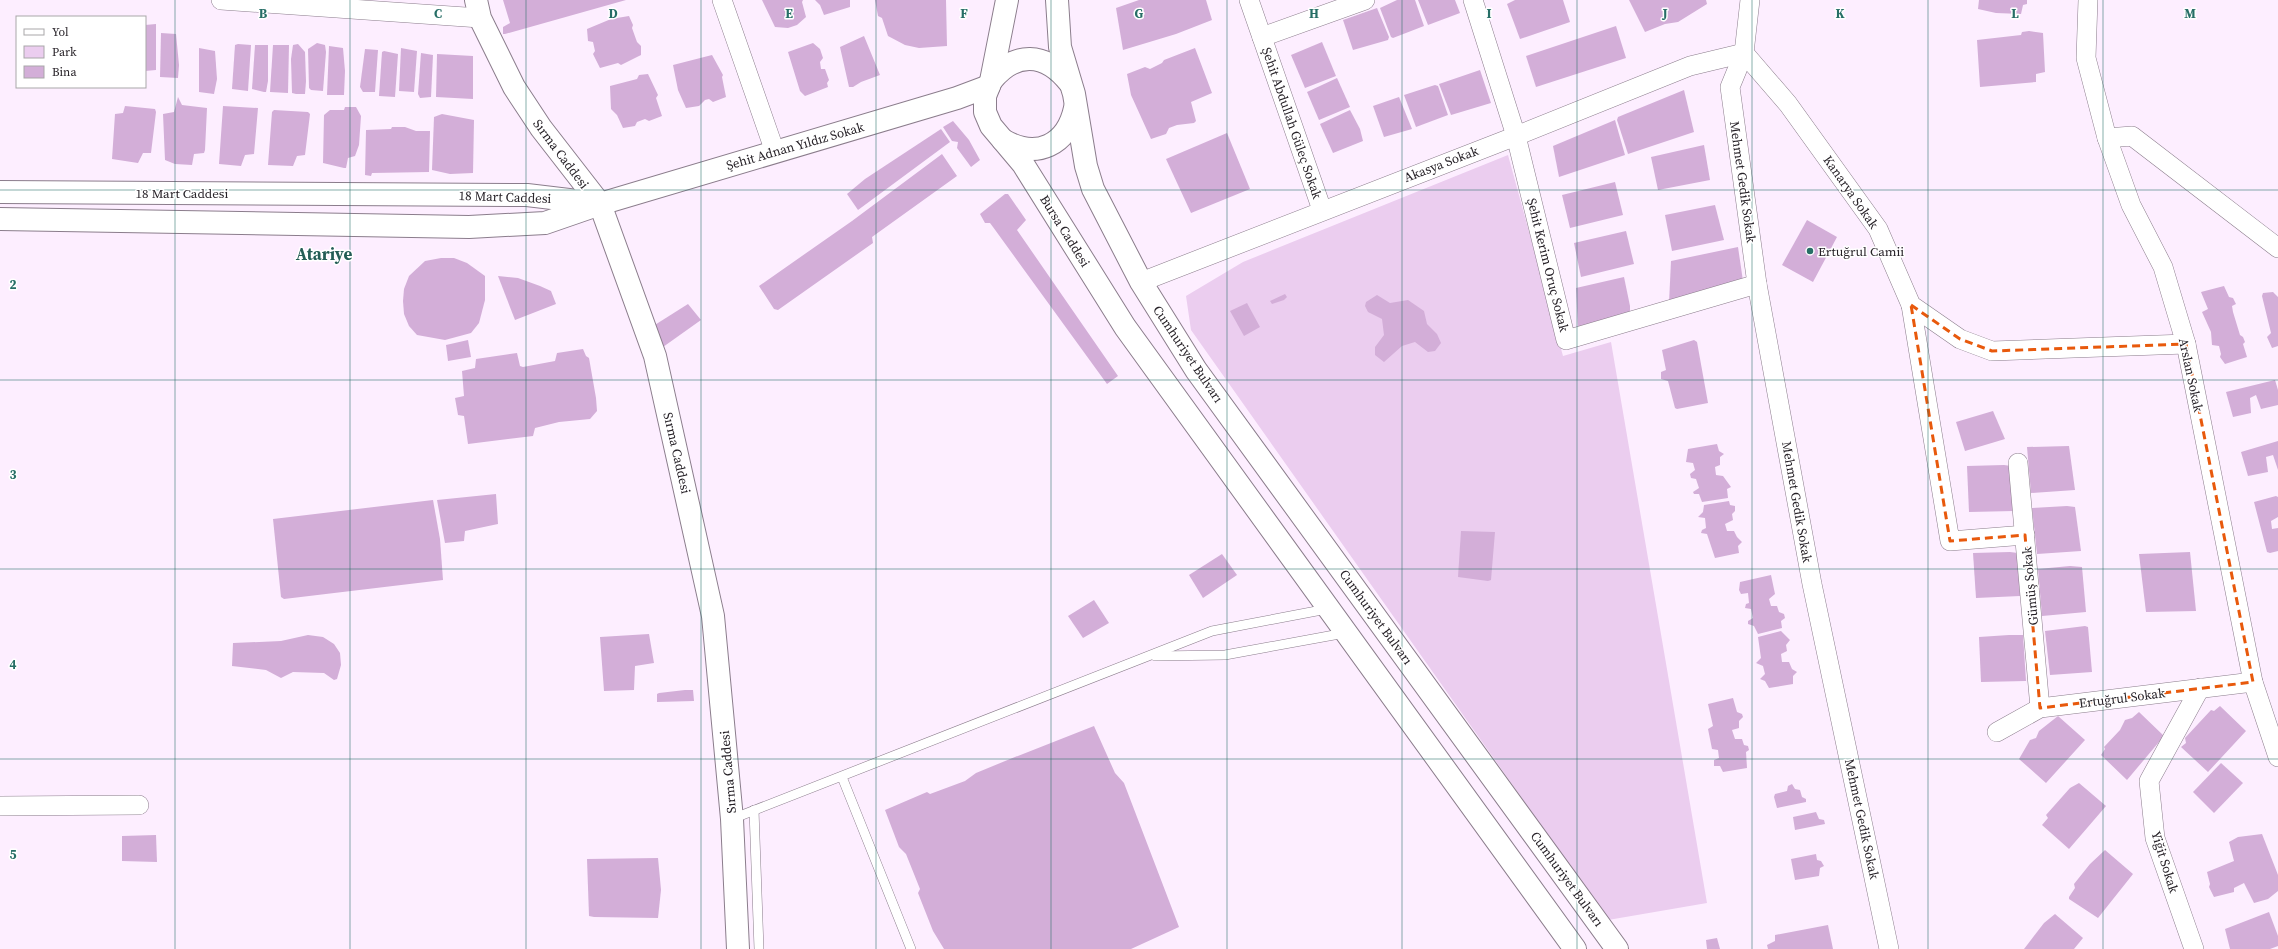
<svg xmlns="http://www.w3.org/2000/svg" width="2278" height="949" font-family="'Source Serif 4',serif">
  <rect width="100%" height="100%" fill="#fdeeff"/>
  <path fill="#ebcdef" d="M1508 155 1563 356 1611 342 1707 903 1608 920 1191 330 1186 296 1243 262Z"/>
  <g fill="#d3aed8">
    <path d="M503 0H626L505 34H503V27L510 23Z"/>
    <path d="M762 0H803L802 2 806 17 797 25 788 28 775 27Z"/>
    <path d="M815 0H850V7L824 15 820 5Z"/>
    <path d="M875 0H946L947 46 919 48 905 45 888 36 882 18 878 16Z"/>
    <path d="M1139 0H1206L1212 20 1176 34 1123 50 1116 8Z"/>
    <path d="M1397 0H1415L1424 26 1393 38 1391 37 1380 8Z"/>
    <path d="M1418 0H1455L1460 13 1428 25Z"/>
    <path d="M1515 0H1563L1570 22 1520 39 1507 4Z"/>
    <path d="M1629 0H1706L1707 4 1678 22 1665 24 1645 32Z"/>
    <path d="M1979 0H2027V4L2023 5 2021 14 1996 13 1978 9Z"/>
    <path d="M1377 8 1389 37 1388 40 1353 50 1343 20Z"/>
    <path d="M629 16 633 25 632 28 637 42 641 46V55L621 65 618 63 600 68 593 54 595 51 593 42 588 41 587 29 611 19Z"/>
    <path d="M156 24V70L145 71V25Z"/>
    <path d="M1616 26 1626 58 1536 87 1526 56Z"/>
    <path d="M2029 31 2043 33 2045 72 2036 74V82L1980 87 1977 40 2021 35 2022 32Z"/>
    <path d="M161 33 176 34 179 65 178 78 160 77Z"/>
    <path d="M864 36 880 75 861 82 853 87H849L840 47Z"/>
    <path d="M1322 42 1336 76 1305 88 1291 55Z"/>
    <path d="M317 43 325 45 326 52 323 91 311 90 309 88 308 49Z"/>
    <path d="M813 43 820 49 823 58 820 62 821 69H825L829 80 827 83 828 87 805 96 800 91 788 52Z"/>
    <path d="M238 44 251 45 248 91 232 89 235 45Z"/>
    <path d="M298 44 305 52 306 81 305 94H296L292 93 291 59 293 45Z"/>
    <path d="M255 45H268V81L266 92H264L252 89Z"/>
    <path d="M273 45H289L288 93 270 92Z"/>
    <path d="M329 46 343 48 345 71 344 95H327Z"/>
    <path d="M199 48 215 51 217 79 214 94 199 92Z"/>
    <path d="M401 48 417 51 414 92 399 91Z"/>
    <path d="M1195 48 1212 93 1191 102 1196 121 1194 123 1177 125 1169 128 1166 134 1151 139 1131 95 1127 74 1145 67 1150 69 1162 63 1164 60Z"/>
    <path d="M365 49 378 50 375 92H363L360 87Z"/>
    <path d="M384 51 398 54 395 97 379 96 382 52Z"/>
    <path d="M421 53 433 55 431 97 420 98 418 94Z"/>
    <path d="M437 54 473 56V99L436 97Z"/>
    <path d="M712 55 723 75 722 77 726 97 713 102 709 99 705 100 699 106 686 108 678 90 673 65Z"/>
    <path d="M1480 70 1491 103 1451 115 1439 84Z"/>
    <path d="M648 74 658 95 656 98 662 116 649 121 645 119 637 122 635 126 623 128 617 115 611 109 610 86 637 79 639 75Z"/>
    <path d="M1337 78 1350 107 1319 120 1307 92Z"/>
    <path d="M1435 85 1438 86 1448 115 1416 127 1404 95Z"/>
    <path d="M1684 90 1694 132 1628 154 1617 120 1618 117Z"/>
    <path d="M178 97 182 105 207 108 205 150 204 153 194 154 192 165 175 164 165 160 163 114 174 112Z"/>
    <path d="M1399 97 1412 129 1384 137 1373 106Z"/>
    <path d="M125 106 155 109 156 112 151 153H143L138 163 112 159 115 114 123 113Z"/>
    <path d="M223 106 258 108 254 154 245 155 241 166 219 164Z"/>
    <path d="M345 107H356L361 116 359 145 355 156 348 158 346 168H344L323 163 324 115 330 110H344Z"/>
    <path d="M274 110 308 112 310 114 305 155 297 156 293 166 268 165 272 112Z"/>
    <path d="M1350 110 1360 129 1363 141 1333 153 1320 124Z"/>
    <path d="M442 114 474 120 473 173 450 174 432 170 434 117Z"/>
    <path d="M1615 120 1625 155 1559 177 1553 146Z"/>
    <path d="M953 121 969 140 980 160 971 167 957 148 958 142 952 141 943 127Z"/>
    <path d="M392 127H405L416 131H430L429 172 372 173 371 176 365 175 366 130 391 129Z"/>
    <path d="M941 129 950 142 858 210 847 194 865 179Z"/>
    <path d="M1227 133 1250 189 1191 213 1166 159Z"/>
    <path d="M1704 145 1710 180 1658 190 1651 157Z"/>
    <path d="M942 154 957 176 872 237 873 243 778 310 774 309 759 286 852 221Z"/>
    <path d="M1615 182 1623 215 1570 228 1562 195Z"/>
    <path d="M1005 194H1008L1026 220 1017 230 1118 376 1107 384 993 227 990 223H985L980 214Z"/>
    <path d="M1715 205 1724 240 1672 251 1665 215Z"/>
    <path d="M1807 220 1837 237 1813 282 1782 265Z"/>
    <path d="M1626 231 1634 264 1581 277 1574 243Z"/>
    <path d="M1738 247 1743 281 1669 303 1671 261Z"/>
    <path d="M441 258H454L467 263 485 276V300L479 323 471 333 445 340 417 335 409 326 404 314 403 301 404 289 409 276 425 261Z"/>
    <path d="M498 276 518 278 540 286 551 291 556 304 515 320Z"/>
    <path d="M1624 277 1630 306V313L1578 328 1576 288Z"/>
    <path d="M2224 286 2229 297 2233 298 2236 304 2232 306 2233 312 2240 335 2243 337 2245 342 2243 344 2247 357 2225 364 2220 357 2221 354 2219 346 2212 345 2211 332 2202 312 2208 309 2201 292Z"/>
    <path d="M2273 292 2278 297V346L2272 348 2267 337 2271 333 2262 296 2263 293Z"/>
    <path d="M1285 294 1287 297 1284 300 1272 304 1270 301Z"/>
    <path d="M1377 295 1390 303 1408 300 1424 311 1427 324 1437 334 1441 343 1435 351 1428 352 1415 342 1402 346 1384 362 1375 355V347L1384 335 1382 319 1368 312 1365 306 1366 302Z"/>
    <path d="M1247 303 1260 327 1244 336 1230 311Z"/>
    <path d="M688 304 701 320 663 347 650 328Z"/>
    <path d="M468 340 471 357 448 361 446 345Z"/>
    <path d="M1694 340 1697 342 1708 403 1677 409 1675 408 1668 381 1661 379V372L1666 370 1662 350Z"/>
    <path d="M583 349 586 356 589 358 596 398 597 411 590 419 559 422 535 428 533 436 468 444 464 416 458 415 455 398 464 396 462 371 475 368 476 359 517 353 520 366 523 367 555 361 557 353Z"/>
    <path d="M2275 380 2278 390V405L2261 409 2256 395 2250 398 2251 413 2233 417 2226 392Z"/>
    <path d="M1993 411 2005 439 1965 451 1956 422Z"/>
    <path d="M2278 441V470L2273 455 2266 457 2268 472 2248 476 2241 452Z"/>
    <path d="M1717 444 1719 451 1724 454 1720 457V465L1715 467 1716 475 1723 476 1731 487 1727 489 1728 498 1702 502 1699 494H1694L1693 492 1699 488 1696 479 1691 478 1690 474 1695 470 1693 463 1686 462 1688 449Z"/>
    <path d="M2069 446 2075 490 2031 493 2027 447Z"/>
    <path d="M2004 465 2011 466 2014 511 1969 512 1967 466Z"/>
    <path d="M496 494 498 524 465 531 464 541 445 543 437 500Z"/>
    <path d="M2276 496 2278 497V517L2271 521 2272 529 2278 528V551L2270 553 2267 552 2254 502Z"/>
    <path d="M433 500 440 539 443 580 284 599 281 597 273 519Z"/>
    <path d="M1729 501 1730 505 1735 506V511L1732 514 1733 520 1725 524 1727 531H1734L1737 537 1742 542 1738 546 1739 553 1715 558 1707 534 1701 533 1702 530 1706 528 1705 518 1698 517 1703 512 1704 505Z"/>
    <path d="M2067 506 2075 507 2081 551 2037 554 2032 508Z"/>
    <path d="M1461 531 1495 532 1491 580 1488 581 1458 577Z"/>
    <path d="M2010 552 2018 553 2020 596 1976 598 1973 553Z"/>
    <path d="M2190 552 2196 611 2146 612 2139 554Z"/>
    <path d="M1222 554 1237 575 1203 598 1189 575Z"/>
    <path d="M2070 566 2082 567 2086 612 2042 616 2038 569Z"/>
    <path d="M1771 575 1775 594 1769 599 1771 606H1777L1779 612 1784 614 1785 618 1781 621 1782 628 1758 634 1754 626 1748 624V621L1753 618 1751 609 1745 608 1746 604 1749 603 1748 593 1741 594 1739 590 1740 582Z"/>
    <path d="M1094 600 1109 623 1083 638 1068 616Z"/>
    <path d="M2085 626 2088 627 2092 672 2050 675 2045 631Z"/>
    <path d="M1781 631 1790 640 1786 645 1787 651 1781 654 1782 662H1789L1792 669 1797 672 1793 676V684L1769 688 1765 681 1760 679 1765 674 1763 666 1756 663 1761 658 1758 637Z"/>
    <path d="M649 634 654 663 635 666 634 690 604 691 600 637Z"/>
    <path d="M308 635 323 637 334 644 340 653 341 665 337 679 334 680 324 673 293 672 281 678 266 670 232 666 233 643 281 641Z"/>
    <path d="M2009 635H2023L2026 681 1981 682 1979 637Z"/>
    <path d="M685 690H693L694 701 657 702V694L659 693Z"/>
    <path d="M1733 698 1737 712 1742 714 1743 717 1739 721V728L1732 730 1735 739H1742L1744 745 1748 746 1749 750 1746 752 1747 768 1723 772 1720 766H1714V760L1719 758 1718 750 1712 749 1708 729 1713 726 1708 704Z"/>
    <path d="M2220 706 2246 731 2208 772 2181 747 2186 743 2185 738 2211 710 2214 711Z"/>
    <path d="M2139 712 2164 736 2127 780 2101 755 2105 749 2104 747 2120 730 2125 720 2132 718Z"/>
    <path d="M2058 716 2085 740 2046 783 2019 759 2030 740 2036 738 2039 731Z"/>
    <path d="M1094 726 1115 773 1124 783 1179 927 1131 949H944L933 931 918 893 920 889 906 854 899 847 885 810 927 792 930 794 965 781 976 773 1010 759Z"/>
    <path d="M2221 763 2243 783 2214 813 2193 792Z"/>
    <path d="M2079 783 2106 806 2069 849 2042 825 2048 818 2046 815 2070 788Z"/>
    <path d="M1792 784 1795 789 1800 790 1802 797 1806 799V802L1777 808 1774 797 1775 794 1787 791 1788 786Z"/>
    <path d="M1816 812 1819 819 1824 820 1825 824 1795 830 1793 817Z"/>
    <path d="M2262 834 2278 875V891L2268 899 2254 903 2244 883 2234 888V892L2214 897 2209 887 2210 884 2207 872 2234 861 2229 842 2238 837Z"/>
    <path d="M156 835 157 862 122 861V836Z"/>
    <path d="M2105 850 2133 874 2098 918 2069 899V897L2075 888 2074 884 2090 864Z"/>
    <path d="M1816 854 1817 860 1821 861 1824 866 1820 868 1819 876 1795 880 1791 859Z"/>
    <path d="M658 858 661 890 658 918 594 917 589 916 587 859Z"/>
    <path d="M2269 912 2278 936V946L2270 949H2230L2225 929Z"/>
    <path d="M2055 914 2083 938 2074 949H2024L2044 923Z"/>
    <path d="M1828 925 1833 949H1768L1767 945 1775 941V935Z"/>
    <path d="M1717 938 1720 949H1707L1706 940Z"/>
  </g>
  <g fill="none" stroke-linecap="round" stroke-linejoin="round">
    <defs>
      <g id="lane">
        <path d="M1155 656 1225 655 1345 633"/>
        <path d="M842 777 911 949"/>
        <path d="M754 810 759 949"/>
        <path d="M732 819 1212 631 1327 609"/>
      </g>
      <g id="street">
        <path d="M221 0 480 18"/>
        <path d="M722 0 775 152"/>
        <path d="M1249 0 1322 210"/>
        <path d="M1473 0 1516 136 1566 340 1757 284"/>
        <path d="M1750 0 1744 53 1730 87 1757 284 1812 584 1889 949"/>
        <path d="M2088 0 2086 58 2107 138 2131 205 2163 267 2186 344 2253 682 2278 757"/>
        <path d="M1262 37 1365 0"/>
        <path d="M1744 53 1788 104 1878 229 1911 305 1960 339 1992 351 2186 344"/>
        <path d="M2107 138 2132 136 2278 248"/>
        <path d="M1141 282 1516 136 1690 66 1744 53"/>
        <path d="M1911 305 1950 541 2025 535"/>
        <path d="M2018 463 2040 708"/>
        <path d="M1997 732 2040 708 2253 682"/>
        <path d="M0 806 139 805"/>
        <path d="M2194 949 2155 838 2149 781 2200 688"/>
      </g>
      <g id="secondary">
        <path d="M476 0 480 18 514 87 541 128 600 204 655 356 713 616 732 819 738 949"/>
        <path d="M0 192 527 195 594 203"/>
        <path d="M0 219 469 227 545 223 600 204 957 98 989 86"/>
      </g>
      <g id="primary">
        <path d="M1007 0 991 81 985 96V112L991 126 1023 164 1125 327 1575 949"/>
        <path d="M1057 0 1060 47 1074 94 1086 166 1093 189 1141 282 1196 370 1617 949"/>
        <path d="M991 81C1015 51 1045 52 1069 82"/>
        <path d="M1003 140C1037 160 1067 145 1075 108"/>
      </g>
    </defs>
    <use href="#lane" stroke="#8b7d8c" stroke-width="10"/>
    <use href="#street" stroke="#8b7d8c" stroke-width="20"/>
    <use href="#secondary" stroke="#8b7d8c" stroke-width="24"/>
    <use href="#primary" stroke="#8b7d8c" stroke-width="24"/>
    <use href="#lane" stroke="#fff" stroke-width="9"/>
    <use href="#street" stroke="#fff" stroke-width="19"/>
    <use href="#secondary" stroke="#fff" stroke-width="22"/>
    <use href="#primary" stroke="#fff" stroke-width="22"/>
  </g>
  <path fill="none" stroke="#e8590c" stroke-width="3" stroke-dasharray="8 5" stroke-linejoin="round" d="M1911 305 1960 339 1992 351 2186 344 2253 682 2040 708 2025 535 1950 541Z"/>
  <path fill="none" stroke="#266e66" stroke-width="1" stroke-opacity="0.55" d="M175 0V949M350 0V949M526 0V949M701 0V949M876 0V949M1051 0V949M1227 0V949M1402 0V949M1577 0V949M1752 0V949M1928 0V949M2103 0V949M0 190H2278M0 380H2278M0 569H2278M0 759H2278"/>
  <circle fill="#266e66" stroke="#fff" stroke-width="1.5" cx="1810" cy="251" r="4"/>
  <g text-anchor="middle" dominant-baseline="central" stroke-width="3" stroke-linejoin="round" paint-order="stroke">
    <g font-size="13" fill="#272228" stroke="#fff">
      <text transform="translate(1292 123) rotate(71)">Şehit Abdullah Güleç Sokak</text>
      <text transform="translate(795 146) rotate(-16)">Şehit Adnan Yıldız Sokak</text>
      <text transform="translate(561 154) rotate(53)">Sırma Caddesi</text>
      <text transform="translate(1441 164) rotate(-21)">Akasya Sokak</text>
      <text transform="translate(1743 182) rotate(82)">Mehmet Gedik Sokak</text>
      <text transform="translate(1851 192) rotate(55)">Kanarya Sokak</text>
      <text x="182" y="193">18 Mart Caddesi</text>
      <text transform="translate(505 197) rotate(2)">18 Mart Caddesi</text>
      <text transform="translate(1065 231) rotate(58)">Bursa Caddesi</text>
      <text transform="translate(1548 265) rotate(76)">Şehit Kerim Oruç Sokak</text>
      <text transform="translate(1188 354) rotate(56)">Cumhuriyet Bulvarı</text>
      <text transform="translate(2191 375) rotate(78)">Arslan Sokak</text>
      <text transform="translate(677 453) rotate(77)">Sırma Caddesi</text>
      <text transform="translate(1797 502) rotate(80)">Mehmet Gedik Sokak</text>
      <text transform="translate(2030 586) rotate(-95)">Gümüş Sokak</text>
      <text transform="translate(1376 617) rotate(54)">Cumhuriyet Bulvarı</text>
      <text transform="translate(2122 698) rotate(-7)">Ertuğrul Sokak</text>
      <text transform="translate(728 772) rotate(-95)">Sırma Caddesi</text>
      <text transform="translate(1862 819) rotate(78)">Mehmet Gedik Sokak</text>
      <text transform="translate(2165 862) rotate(73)">Yiğit Sokak</text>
      <text transform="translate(1567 879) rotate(54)">Cumhuriyet Bulvarı</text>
    </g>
    <g font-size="13" fill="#272228" stroke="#fff" text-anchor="start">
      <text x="1818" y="251">Ertuğrul Camii</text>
    </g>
    <g font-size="17" font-weight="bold" fill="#245d56" stroke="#fff">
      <text x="324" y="254">Atariye</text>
    </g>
  </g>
  <g font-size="13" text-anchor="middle" font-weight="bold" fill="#266e66" stroke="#fff" stroke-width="3" stroke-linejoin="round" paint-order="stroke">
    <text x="263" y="18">B</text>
    <text x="438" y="18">C</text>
    <text x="613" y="18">D</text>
    <text x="789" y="18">E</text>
    <text x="964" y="18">F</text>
    <text x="1139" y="18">G</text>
    <text x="1314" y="18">H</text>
    <text x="1489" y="18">I</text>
    <text x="1665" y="18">J</text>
    <text x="1840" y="18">K</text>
    <text x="2015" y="18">L</text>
    <text x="2190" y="18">M</text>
    <text x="13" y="289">2</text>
    <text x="13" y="479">3</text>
    <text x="13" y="669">4</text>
    <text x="13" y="859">5</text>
  </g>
  <rect x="16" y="16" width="130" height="72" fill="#ffffff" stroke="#a9a7a9"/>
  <rect x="24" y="29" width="20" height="6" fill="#ffffff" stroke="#a9a7a9"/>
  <text x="52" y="36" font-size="12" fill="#272228">Yol</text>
  <rect x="24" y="46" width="20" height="12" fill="#ebcdef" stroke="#a9a7a9"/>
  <text x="52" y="56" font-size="12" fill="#272228">Park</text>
  <rect x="24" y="66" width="20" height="12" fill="#d3aed8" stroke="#a9a7a9"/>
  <text x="52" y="76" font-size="12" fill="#272228">Bina</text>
</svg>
